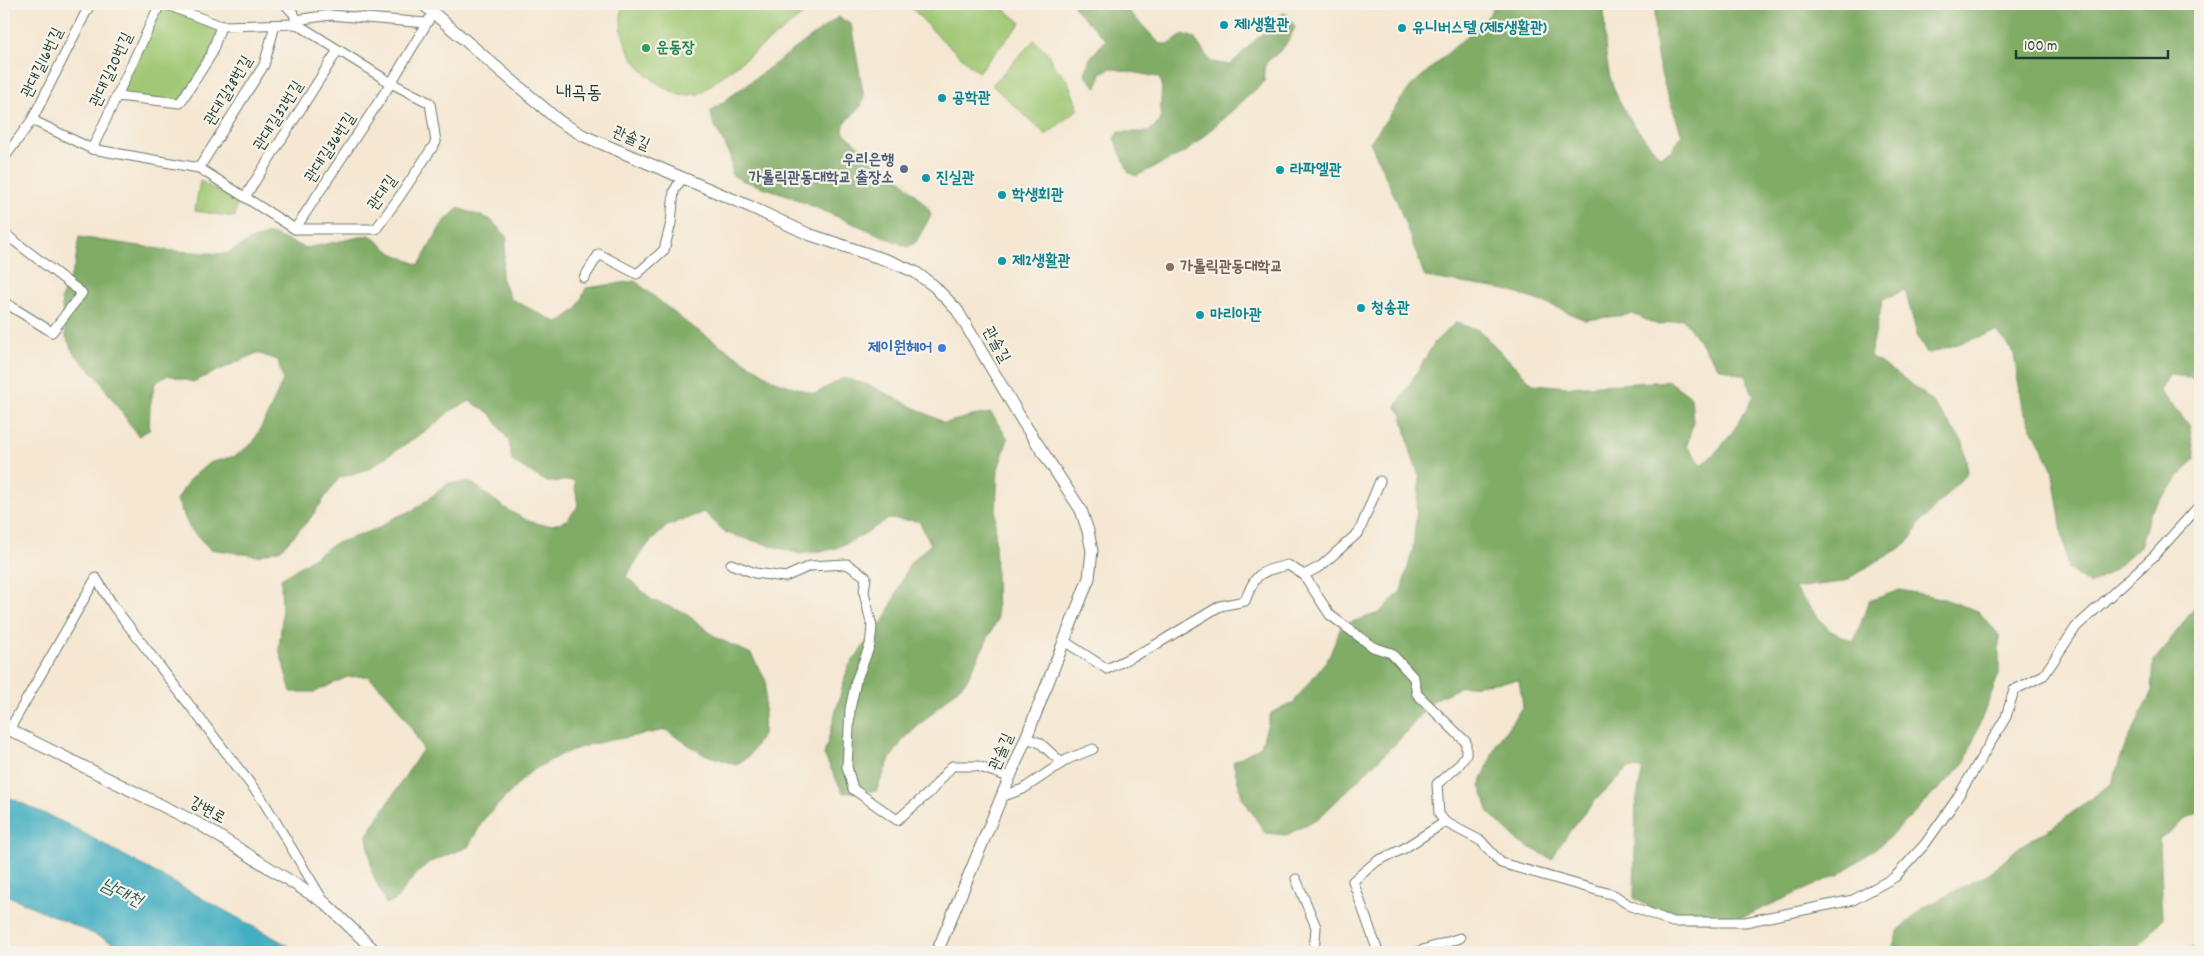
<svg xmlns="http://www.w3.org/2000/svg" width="2204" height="956" font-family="Dekko,'Poor Story',sans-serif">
  <rect width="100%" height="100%" fill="#f7f3e8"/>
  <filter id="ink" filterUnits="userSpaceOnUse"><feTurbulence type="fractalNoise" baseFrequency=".02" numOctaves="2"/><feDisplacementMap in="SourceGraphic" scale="10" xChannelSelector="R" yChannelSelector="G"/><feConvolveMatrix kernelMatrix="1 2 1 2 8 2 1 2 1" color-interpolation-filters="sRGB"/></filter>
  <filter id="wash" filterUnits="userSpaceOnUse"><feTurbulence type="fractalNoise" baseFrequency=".0096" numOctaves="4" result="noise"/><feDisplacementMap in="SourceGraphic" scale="20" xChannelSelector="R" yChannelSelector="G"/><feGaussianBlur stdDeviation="1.12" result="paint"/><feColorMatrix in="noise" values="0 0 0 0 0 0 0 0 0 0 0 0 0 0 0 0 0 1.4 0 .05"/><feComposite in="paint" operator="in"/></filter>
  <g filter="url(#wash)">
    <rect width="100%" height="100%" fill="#f5e7d2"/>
    <g fill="#a0c874" stroke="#608254">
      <path d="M160 4 221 26 211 55 180 103 117 96Z"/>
      <path d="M623 4H817L699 94C693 94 685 96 680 95 675 94 670 90 666 88 636 73 614 37 623 4Z"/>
      <path d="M908 4H998L1021 23 978 72 936 34Z"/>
      <path d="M1034 40 1047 52 1054 66 1068 81 1078 109 1046 135 992 85Z"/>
      <path d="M200 181 237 201 235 217 195 211Z"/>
    </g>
    <g fill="#80ac66" stroke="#50744d">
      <path d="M1073 4H1122L1160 44H1170L1184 34 1194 38 1211 62 1230 65 1283 13 1287 14 1295 28C1291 34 1287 44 1282 49 1267 64 1263 58 1264 82L1187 151 1136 176 1129 173 1114 138 1119 132H1148L1160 122 1162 83 1158 77 1110 68 1101 73 1097 88 1085 75 1090 58 1106 40 1077 11Z"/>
      <path d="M1496 4H1604C1605 23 1604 43 1607 62 1612 99 1635 129 1660 156L1671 151 1682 135C1666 89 1649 53 1656 4H2200V382L2190 377 2169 375 2160 391 2189 425 2195 458 2151 511 2140 546 2114 570 2090 585 2068 569 2052 468 2022 408 2014 354 1997 331 1927 354 1918 338 1905 290 1883 299 1870 356 1903 378 1931 400 1963 442 1968 472 1920 523 1907 544 1842 582 1794 588 1829 630 1854 642 1869 601 1900 590 1941 598 1978 611 1999 635V674L1964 764 1884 842 1840 874 1745 916 1707 921 1661 914 1634 898 1636 801 1643 769 1629 768C1600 794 1570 825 1552 859L1519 842 1489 813 1480 785 1497 743 1523 706 1519 680 1460 687 1434 700 1400 739 1320 817 1287 835 1265 833 1242 797 1233 762 1261 746 1271 713 1293 703 1329 657 1342 625 1379 613 1401 591 1413 549 1420 477 1412 457 1402 415 1396 407 1435 342 1455 323 1479 330 1533 384 1568 387 1669 381 1691 397 1693 421 1687 446 1702 465C1728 443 1738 424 1754 396L1745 376 1718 367 1683 319 1658 325 1633 314 1585 320 1554 306 1506 290 1425 277 1398 204 1370 142 1411 86 1486 19Z"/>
      <path d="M838 17 851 24 864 98 861 106 844 124 843 132 878 164 893 171 928 208 931 215 916 242 908 247 784 194 741 180 731 174C735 147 712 134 711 111Z"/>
      <path d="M458 208 490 219 507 237 501 278 511 299 558 323 577 309 586 288 635 281 688 324 775 381 815 394 843 378 869 385 945 423 972 416 991 413 1008 439 998 469 995 533 997 620 966 681 902 741 890 759 876 791 843 793 824 755 848 667 887 615 910 563 931 544 919 521 888 519 859 537 834 549 800 554 726 533 704 512 667 526 648 544 626 576 652 600 685 613 717 638 751 654 766 681 763 734 749 756 736 765 701 753 666 730 591 744 562 754 530 772 484 819 468 847 428 863 410 881 396 900 386 904 372 872 367 835 423 749C408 721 392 695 367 676L347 677 315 692H291L279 649 282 619 281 579 334 544 379 528 394 518 415 509 449 483 471 482C493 499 537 539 566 520 570 517 575 510 578 506L574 480 547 482 512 461 509 441 491 414 470 401 450 411 434 425 368 469 339 478 309 520 281 549 258 556 210 549 190 529 177 500 189 480 209 463 235 456 253 443 270 410 283 380 278 360 257 353 193 382 168 375 155 383 150 406 149 430 138 436 98 378 73 352 66 337 61 299 75 265 79 237 173 251 226 254 253 239 271 234 306 248 370 235 392 253 419 265 442 224Z"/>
      <path d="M2200 601V812L2187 818 2160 839 2163 918 2134 952H1891L1898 931 1923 908 1993 871 2020 846 2053 827 2112 783 2123 751 2152 691 2154 661Z"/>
    </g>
    <path fill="#43aec2" stroke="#31767b" d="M4 795 67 824 300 952H134L4 894Z"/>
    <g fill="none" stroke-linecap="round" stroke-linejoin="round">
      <path stroke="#43aec2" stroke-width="3" d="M2190 952 2200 941"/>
    </g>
  </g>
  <g filter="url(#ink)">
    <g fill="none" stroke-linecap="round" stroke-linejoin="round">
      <defs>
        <g id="minor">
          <path d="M285 4 294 14 297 24"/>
          <path d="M296 20 330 15 426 23"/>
          <path d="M117 96 180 103 211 55 221 26"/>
          <path d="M32 120 92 149 199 168 295 229H376L400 196 436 142 430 103 391 83 297 24 221 26 165 4"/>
          <path d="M92 149 160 4"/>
          <path d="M4 158 32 120 90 4"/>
          <path d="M199 168 264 65 275 25"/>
          <path d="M245 197 338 50"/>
          <path d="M295 229 391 83 433 13"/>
          <path d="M4 233 82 293 52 332 4 302"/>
          <path d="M584 278 599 254 637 274 664 250 671 223 674 191 682 178"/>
          <path d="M731 564 755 573 785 577 810 566 847 564 866 577 864 592 872 627 870 645 856 681 850 709 847 767 853 789 897 820 930 792 952 766H977L1009 777"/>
          <path d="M1304 575 1330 615 1373 647 1391 653 1414 678 1417 694 1466 742V755L1458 766 1437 784 1439 814 1445 822 1403 849 1377 861 1353 881 1378 952"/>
          <path d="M1064 641 1107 669 1152 647 1220 606 1245 601C1256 573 1258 572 1288 565L1304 575 1321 566 1359 532 1380 481"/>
          <path d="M9 730 96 578 114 607 262 799 324 902"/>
          <path d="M1026 738 1040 743 1062 763"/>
          <path d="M1001 797 1023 789 1068 759 1093 749"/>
          <path d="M1445 822 1481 841 1501 863 1614 895 1629 905 1672 922H1745L1853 900 1895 877 1925 844 1954 803 2006 717 2014 690 2044 675 2076 627 2154 556 2200 505"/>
          <path d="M1296 879 1316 927 1314 952"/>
          <path d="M1417 952 1460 938"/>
        </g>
        <g id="tertiary">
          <path d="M423 4 559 121 584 136 751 207 808 234 892 262 915 272 934 286 957 310 1023 422 1081 510 1088 531 1092 551 1089 578 1026 738 937 952"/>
          <path d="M4 727 201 825 325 903 376 952"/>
        </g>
      </defs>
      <use href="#minor" stroke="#6a786b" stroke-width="11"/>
      <use href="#tertiary" stroke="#6a786b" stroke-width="13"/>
      <use href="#minor" stroke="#fff" stroke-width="9"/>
      <use href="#tertiary" stroke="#fff" stroke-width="11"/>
    </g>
  </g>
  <g fill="#0f9aa8" stroke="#f7f3e8" stroke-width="2">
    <circle cx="1224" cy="25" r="5"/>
    <circle cx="1402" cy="28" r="5"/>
    <circle cx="942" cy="98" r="5"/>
    <circle cx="1280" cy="170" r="5"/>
    <circle cx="926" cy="178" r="5"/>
    <circle cx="1002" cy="195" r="5"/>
    <circle cx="1002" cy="261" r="5"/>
    <circle cx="1361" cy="308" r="5"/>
    <circle cx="1200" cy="315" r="5"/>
  </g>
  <circle fill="#2e9e5b" stroke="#f7f3e8" stroke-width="2" cx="646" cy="48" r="5"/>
  <circle fill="#5c6f8a" stroke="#f7f3e8" stroke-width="2" cx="904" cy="169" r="5"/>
  <circle fill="#8d6e63" stroke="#f7f3e8" stroke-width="2" cx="1170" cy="267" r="5"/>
  <circle fill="#3f7fe0" stroke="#f7f3e8" stroke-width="2" cx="942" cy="348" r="5"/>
  <g text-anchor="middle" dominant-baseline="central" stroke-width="4.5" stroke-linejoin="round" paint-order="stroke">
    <g font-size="16" font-weight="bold" fill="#0d838f" stroke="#f7f3e8" text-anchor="start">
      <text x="1234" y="25">제1생활관</text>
      <text x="1412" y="28">유니버스텔 (제5생활관)</text>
      <text x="952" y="98">공학관</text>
      <text x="1290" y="170">라파엘관</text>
      <text x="936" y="178">진실관</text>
      <text x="1012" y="195">학생회관</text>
      <text x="1012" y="261">제2생활관</text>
      <text x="1371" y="308">청송관</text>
      <text x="1210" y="315">마리아관</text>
    </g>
    <g font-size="16" font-weight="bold" fill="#27864d" stroke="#f7f3e8" text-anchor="start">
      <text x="656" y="48">운동장</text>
    </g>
    <g font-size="16" fill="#1f3d34" stroke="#f7f3e8">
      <text transform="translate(43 63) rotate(-64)">관대길16번길</text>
      <text transform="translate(112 70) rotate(-65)">관대길20번길</text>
      <text transform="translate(229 91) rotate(-59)">관대길28번길</text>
      <text transform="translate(279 116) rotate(-58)">관대길32번길</text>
      <text transform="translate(631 139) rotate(23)">관솔길</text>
      <text transform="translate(331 148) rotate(-57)">관대길36번길</text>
      <text transform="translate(383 193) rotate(-55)">관대길</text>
      <text transform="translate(996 345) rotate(61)">관솔길</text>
      <text transform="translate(1002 752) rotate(-67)">관솔길</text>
      <text transform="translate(207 811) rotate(29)">강변로</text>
    </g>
    <g font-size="16" font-weight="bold" fill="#4e5e75" stroke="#f7f3e8" text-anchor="end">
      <text x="894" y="160">우리은행<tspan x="894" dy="18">가톨릭관동대학교 출장소</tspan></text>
    </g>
    <g font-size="16" font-weight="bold" fill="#785e54" stroke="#f7f3e8" text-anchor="start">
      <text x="1180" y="267">가톨릭관동대학교</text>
    </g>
    <g font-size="16" font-weight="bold" fill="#366cbe" stroke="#f7f3e8" text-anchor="end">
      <text x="932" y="348">제이원헤어</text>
    </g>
    <g font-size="18" font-style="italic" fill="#2a5f5f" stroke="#f7f3e8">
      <text transform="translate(121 894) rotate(26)">남대천</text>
    </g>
    <g font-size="19" fill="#1f3d34" stroke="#f7f3e8">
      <text x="579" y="94">내곡동</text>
    </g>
  </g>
  <rect width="2204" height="956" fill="none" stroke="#f7f3e8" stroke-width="20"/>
  <path d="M2016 50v8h152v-8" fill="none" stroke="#1f3d34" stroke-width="2.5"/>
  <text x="2024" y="50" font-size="15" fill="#1f3d34" stroke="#f7f3e8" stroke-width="4" paint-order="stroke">100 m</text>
</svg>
